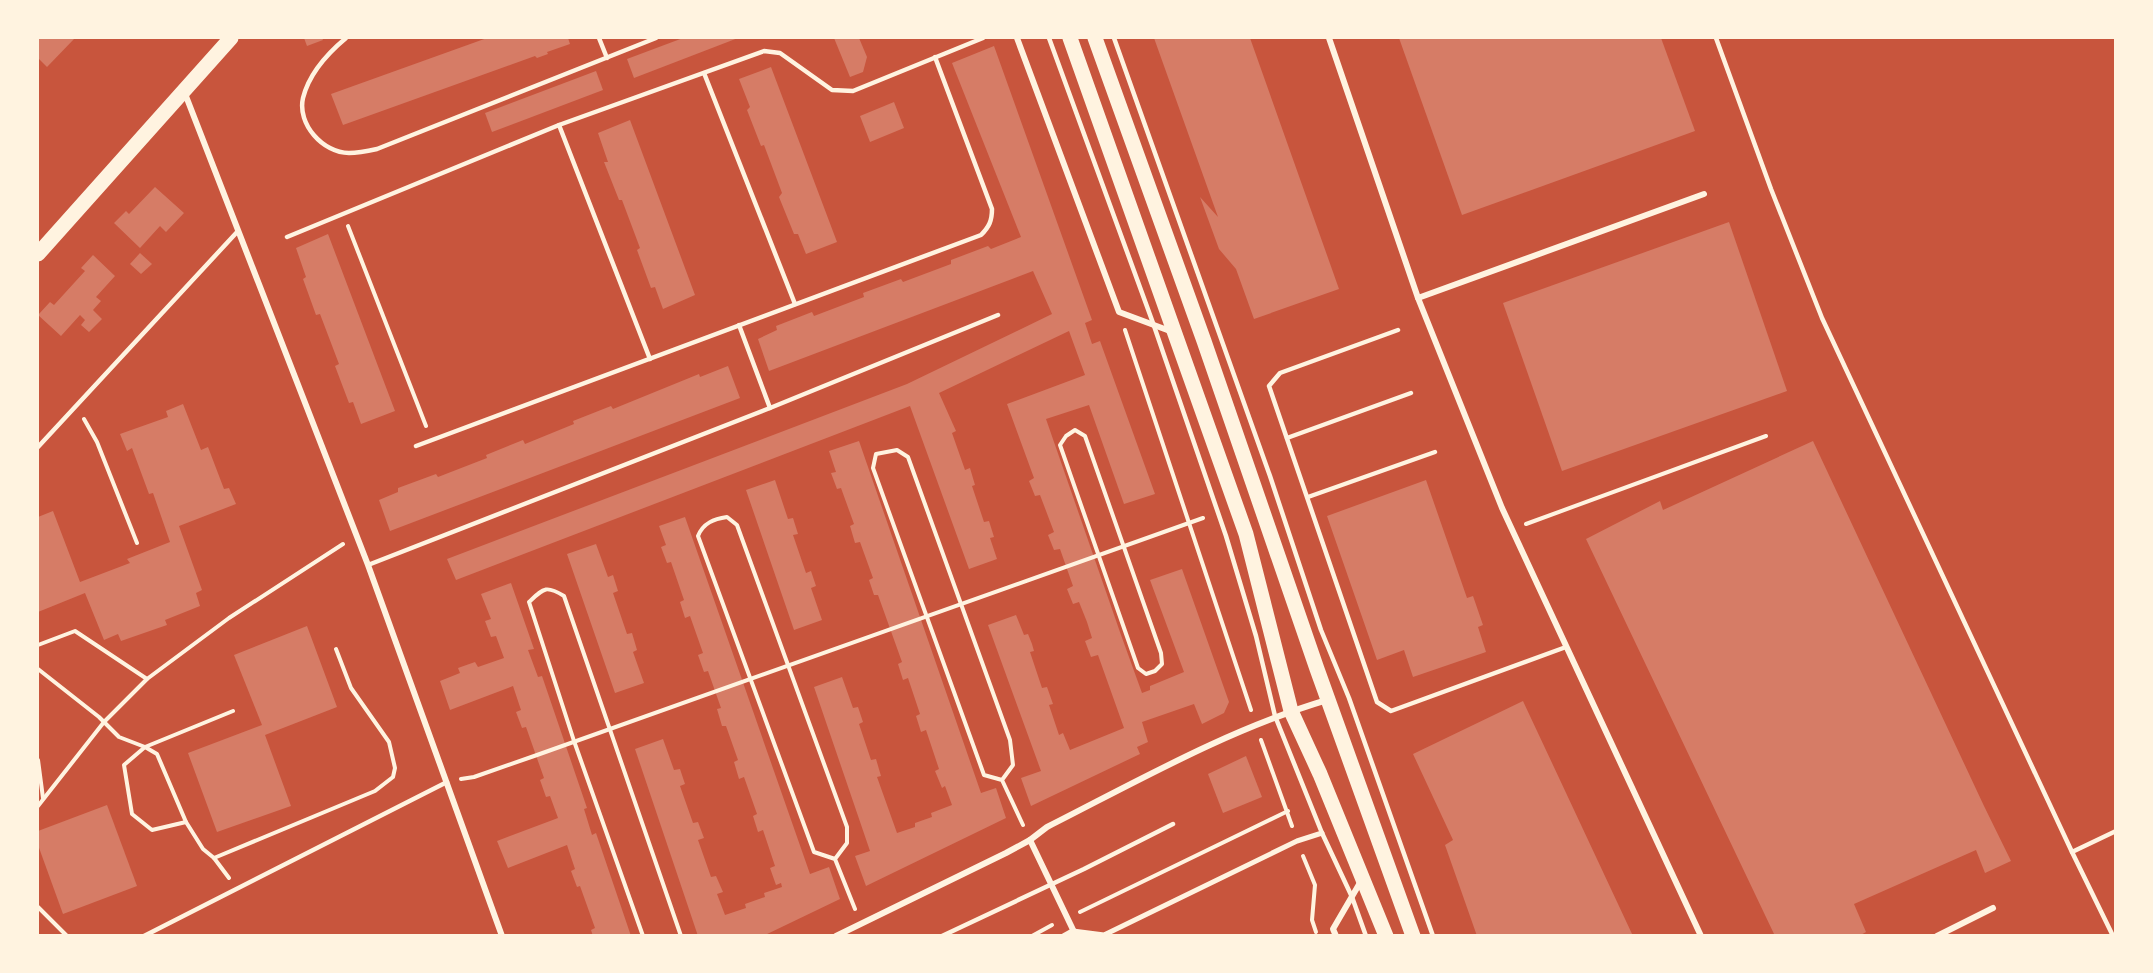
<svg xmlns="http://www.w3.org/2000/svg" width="2153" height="973" font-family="Helvetica,sans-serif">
  <rect width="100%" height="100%" fill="#c8553d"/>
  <g fill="#d67c66">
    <path d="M38 38H75L47 67 38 58Z"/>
    <path d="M304 38H322L323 40 307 46Z"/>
    <path d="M487 38H568L570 44 547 52 548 54 537 58 535 56 343 125 331 94Z"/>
    <path d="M683 38H738L634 78 627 59Z"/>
    <path d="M834 38H859L867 57 863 72 850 77Z"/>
    <path d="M1154 38H1250L1339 289 1254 319 1236 269 1219 249 1200 197 1218 217Z"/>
    <path d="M1399 38H1661L1695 131 1462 215Z"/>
    <path d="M994 46 1092 320 1085 323 1092 344 1100 341 1155 494 1124 504 1089 405 1046 419 1121 635 1142 693 1150 690V686L1184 672 1150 580 1182 569 1229 702 1224 713 1202 724 1194 704 1142 722 1148 742 1137 747 1140 754 1031 806 1021 778 1041 771 988 625 1016 615 1024 635 1028 634 1032 644 1034 651 1030 652 1042 688 1047 687 1053 704 1049 705 1059 735 1063 733 1070 750 1124 728 1098 655 1091 657 1085 641 1092 638 1087 622 1079 602 1073 604 1067 589 1073 586 1060 549 1054 550 1048 535 1054 532 1040 495 1035 496 1029 481 1034 478 1007 404 1085 375 1069 331 939 393 956 431 952 433 965 470 970 468 975 485 972 486 984 522 989 521 994 537 990 538 997 559 969 569 910 406 456 580 447 559 907 384 1052 314 1033 271 769 371 758 339 777 330 776 326 812 312 814 316 864 297 863 293 901 279 903 282 951 264V260L988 246 991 249 1021 237 952 63Z"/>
    <path d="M771 67 837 242 806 254 798 234H794L779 197 782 193 764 145 761 146 747 110 750 107 739 79Z"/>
    <path d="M596 71 603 90 492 132 485 113Z"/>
    <path d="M894 102 904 128 870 142 860 116Z"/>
    <path d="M630 120 695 295 663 309 655 287 651 288 637 250 640 248 622 200H619L604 162H608L598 133Z"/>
    <path d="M155 187 184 213 166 232 160 226 140 248 114 223 126 211 129 214Z"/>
    <path d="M1729 222 1787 391 1562 471 1503 303Z"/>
    <path d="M328 234 395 411 361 424 353 402 349 403 335 366 339 364 320 314 316 315 303 279 306 277 296 248Z"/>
    <path d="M140 253 152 264 141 274 130 264Z"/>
    <path d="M93 255 115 276 96 297 101 301 93 310 102 319 89 332 81 325 85 320 80 315 61 336 38 315 50 302 54 305 85 271 81 268Z"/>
    <path d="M728 366 740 398 390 531 379 500 398 492V488L436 474 438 477 487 458 486 455 523 440 525 444 574 424 573 421 611 406 613 409 699 374 700 377Z"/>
    <path d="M183 404 201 450 208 447 224 489 229 488 236 504 179 526 202 590 196 593 200 606 165 620 167 625 121 641 118 634 104 640 85 593 38 612V517L53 511 80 582 130 563 127 559 170 542 153 493 149 494 132 448 127 451 120 434 168 417 166 411Z"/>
    <path d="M859 441 981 793 996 788 1006 818 866 886 855 856 870 851 814 687 842 677 853 708 858 707 863 722 859 724 871 760 876 759 881 776 877 777 897 833 915 827V823L932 817 931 813 952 805 945 786 942 788 935 771 939 769 926 730 921 732 916 716 920 714 908 678 903 680 898 664 902 662 878 595H874L869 580 873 578 860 542 855 543 850 526 854 524 841 488 837 489 831 473 836 472 829 451Z"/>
    <path d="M1813 441 1984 806 2011 861 1985 873 1976 850 1854 904 1866 932 1859 936H1775L1586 539 1660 501 1663 510Z"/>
    <path d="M775 480 788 519 793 518 798 534 793 535 806 573 811 571 816 586 811 588 822 620 794 630 746 490Z"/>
    <path d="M1426 480 1467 598 1473 596 1483 625 1478 627 1486 652 1413 677 1404 650 1377 660 1327 516Z"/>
    <path d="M685 517 810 874 829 867 840 899 763 936H698L635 749 663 739 674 770 680 769 685 784 680 786 693 823 698 822 704 838 698 840 711 877 716 876 723 892 717 894 725 915 746 908 745 904 765 897 764 893 782 887 781 883 776 885 770 868 775 866 763 830 758 832 753 816 757 814 744 777 739 779 734 762 738 760 726 726H722L717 709 721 708 708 671 704 672 698 655 703 653 690 616 685 618 680 602 684 600 671 562 667 563 661 547 666 545 659 526Z"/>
    <path d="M596 544 608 577 613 575 618 591 613 593 627 634 632 633 637 650 633 652 644 683 615 693 567 554Z"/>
    <path d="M511 583 534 649 528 650 538 677 542 676 587 808 584 809 592 835 596 833 631 936H593L591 930 595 928 580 886 577 887 571 871 575 869 567 845 508 868 497 841 558 818 550 796 546 797 540 780 544 778 526 727 522 728 516 712 521 710 513 686 450 710 440 681 460 673 458 668 475 662 478 667 504 658 496 636 491 637 485 621 491 619 481 594Z"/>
    <path d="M307 626 337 707 265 735 291 806 217 832 188 753 262 725 234 655Z"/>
    <path d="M1523 701 1633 936H1477L1445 845 1453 840 1413 754Z"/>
    <path d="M1246 756 1262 797 1223 813 1208 774Z"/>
    <path d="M107 805 137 886 63 914 38 845V831Z"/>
  </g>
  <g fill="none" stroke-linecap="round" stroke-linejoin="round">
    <g stroke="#fff3e0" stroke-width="4">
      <path d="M348 226 426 426"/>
      <path d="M1125 330 1251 710"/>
      <path d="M84 419 97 442 137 543"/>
      <path d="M1075 430 1085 436 1161 653 1162 664 1155 671 1146 674 1138 668 1060 445 1066 436Z"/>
      <path d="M1526 524 1766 436"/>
      <path d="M38 645 75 631 147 679"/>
      <path d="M38 669 99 717 119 737 145 747 157 754 186 822 203 849 214 858 229 878"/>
      <path d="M1261 740 1292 826"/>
      <path d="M38 760 43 798"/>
      <path d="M461 779 474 777 537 755 1203 518"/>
      <path d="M1002 780 984 775 873 468 876 454 897 450 908 457 1010 740 1013 765 1002 780 1023 825"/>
      <path d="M38 806 104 722 147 679 229 618 343 544"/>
      <path d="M186 822 152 830 132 814 124 765 145 747 233 711"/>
      <path d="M1303 856 1315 885 1312 920 1316 932"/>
      <path d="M214 858 375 791 393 777 395 768 389 742 351 688 336 649"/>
      <path d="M835 859 814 852 698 536C703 523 714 519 727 517L737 525 847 827V843L835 859 855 909"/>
      <path d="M38 907 67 936"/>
      <path d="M1080 912 1288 811"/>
      <path d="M643 936 574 741 529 602C544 588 546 585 564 596L681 936"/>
      <path d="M1032 936 1052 925"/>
    </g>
    <g stroke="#fff3e0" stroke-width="4.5">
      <path d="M346 38C328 53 309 74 303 98 297 124 323 153 349 153 358 153 368 151 377 149L656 38"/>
      <path d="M599 38 607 58"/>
      <path d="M1049 38 1153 323 1226 536 1256 636 1275 716 1322 833 1352 897 1366 936"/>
      <path d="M1114 38 1270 476 1321 630 1349 698 1433 936"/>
      <path d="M1716 38 1771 189 1822 318 2072 852 2113 936"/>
      <path d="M704 73 795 304"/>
      <path d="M559 125 650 359"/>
      <path d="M287 237 559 125 764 51 780 53 832 90 853 91 983 38"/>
      <path d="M739 325 770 408"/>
      <path d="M1398 330 1280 373 1269 386 1377 702 1391 711 1566 647"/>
      <path d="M1287 438 1411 393"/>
      <path d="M416 446 981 235C989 227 992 221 992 209L935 57"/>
      <path d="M38 447 238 231"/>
      <path d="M1308 497 1435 452"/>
      <path d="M368 565 770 408 998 315"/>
      <path d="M2072 852 2116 831"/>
      <path d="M144 936 447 782"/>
      <path d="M942 936 1084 869 1173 824"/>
    </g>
    <path stroke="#fff3e0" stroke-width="5" d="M1073 931 1104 935 1297 841 1322 833"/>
    <g stroke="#fff3e0" stroke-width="6">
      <path d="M1017 38 1119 312 1170 331"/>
      <path d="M1329 38 1418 298 1502 508 1701 936"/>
      <path d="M184 91 368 565 502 936"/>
      <path d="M1418 298 1704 194"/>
      <path d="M1030 840 1076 936"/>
      <path d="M836 936 1006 853 1030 840 1047 827C1138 781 1229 729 1327 700"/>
      <path d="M1064 936 1073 931"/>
      <path d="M1336 936 1333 929 1361 881"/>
      <path d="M1937 936 1993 908"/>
    </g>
    <g stroke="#fff3e0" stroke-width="15">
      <path d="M1070 38 1246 534 1291 711 1320 774 1386 936"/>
      <path d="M1095 38 1204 341 1317 669 1413 936"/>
      <path d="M38 254 231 38"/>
    </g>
  </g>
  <rect width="2153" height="973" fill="none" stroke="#fff3e0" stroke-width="78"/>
</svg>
